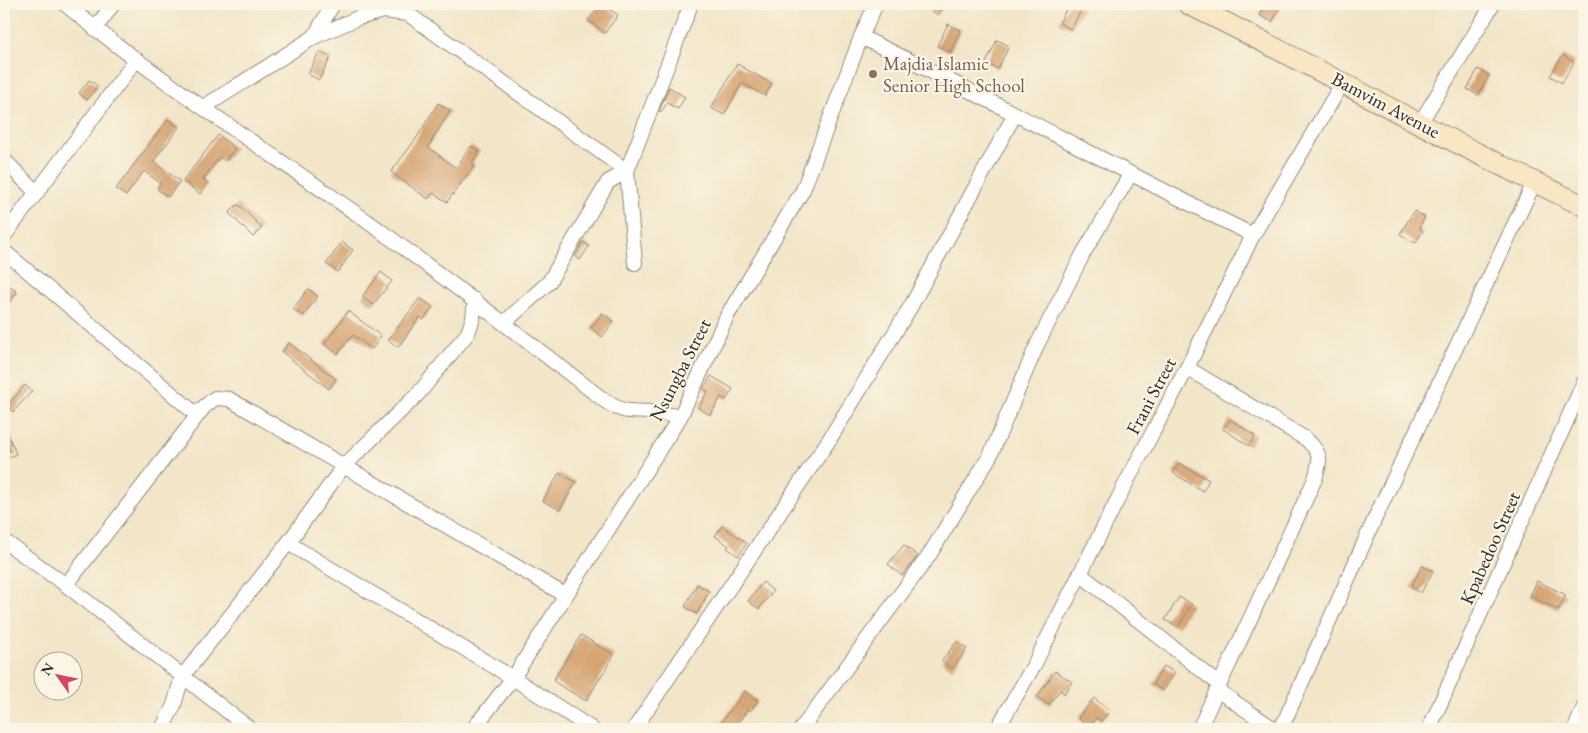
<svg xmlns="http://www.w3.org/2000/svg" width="1588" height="733" font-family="'EB Garamond',serif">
  <rect width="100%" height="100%" fill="#fcf5e5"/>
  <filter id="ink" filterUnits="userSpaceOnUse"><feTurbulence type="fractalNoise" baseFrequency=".02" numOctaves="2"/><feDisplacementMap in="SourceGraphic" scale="10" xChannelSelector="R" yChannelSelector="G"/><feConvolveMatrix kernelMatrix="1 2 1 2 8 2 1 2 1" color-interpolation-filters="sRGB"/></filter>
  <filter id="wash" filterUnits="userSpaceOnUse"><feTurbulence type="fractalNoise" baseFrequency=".0096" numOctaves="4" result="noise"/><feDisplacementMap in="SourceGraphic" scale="20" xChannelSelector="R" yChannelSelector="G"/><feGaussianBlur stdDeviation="1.12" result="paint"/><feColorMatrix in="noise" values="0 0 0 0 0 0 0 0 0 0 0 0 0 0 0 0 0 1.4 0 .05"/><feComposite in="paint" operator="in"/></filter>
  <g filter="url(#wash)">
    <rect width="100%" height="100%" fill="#f2e5c8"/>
    <g id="blocks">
      <g fill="#d6a575">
        <path d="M601 4 618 15 605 33 588 20Z"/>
        <path d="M920 4H945L938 15Z"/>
        <path d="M1069 4 1082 9 1071 29 1059 23Z"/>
        <path d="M1265 4H1282L1272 22 1259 15Z"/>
        <path d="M948 24 961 30 950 52 937 46Z"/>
        <path d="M997 40 1009 46 998 69 986 63Z"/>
        <path d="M319 52 331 57 319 80 308 74Z"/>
        <path d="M1563 55 1574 62 1562 83 1550 76Z"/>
        <path d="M737 64 772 84 765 96 742 83 724 115 711 108Z"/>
        <path d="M1478 69 1489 75 1478 95 1467 89Z"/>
        <path d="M89 80 98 86 87 100 79 93Z"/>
        <path d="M669 87 685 97 678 109 667 103 661 112 659 111Z"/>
        <path d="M438 103 450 111 428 147 456 168 471 146 480 151 472 163 475 165 447 202 433 193 428 199 391 172 416 139Z"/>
        <path d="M168 119 179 127 153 162 180 181 168 197 157 189 160 183 144 171 126 196 116 189Z"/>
        <path d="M218 135 235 148 225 161 220 157 203 179 208 183 200 194 183 181Z"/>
        <path d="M238 204 262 228 253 237 229 213Z"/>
        <path d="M1414 211 1425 217 1419 228 1423 231 1415 243 1400 234Z"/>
        <path d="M342 242 353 250 338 272 326 264Z"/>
        <path d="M583 242 589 246 580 260 575 256Z"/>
        <path d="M381 272 392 281 373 305 362 297Z"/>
        <path d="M4 282 17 292 4 310Z"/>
        <path d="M308 289 318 296 303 316 293 309Z"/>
        <path d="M420 298 433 307 423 320 420 317 398 347 388 340Z"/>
        <path d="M348 311 381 336 372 349 353 335 338 354 324 344Z"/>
        <path d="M602 313 614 321 602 337 591 328Z"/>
        <path d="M289 343 336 379 329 389 282 352Z"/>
        <path d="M711 376 733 389 726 400 721 397 710 415 698 408 708 391 703 389Z"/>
        <path d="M25 385 32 391 13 412 7 406Z"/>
        <path d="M1230 419 1255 436 1249 446 1223 429Z"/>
        <path d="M4 424 16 454 4 460Z"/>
        <path d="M1179 463 1209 480 1203 491 1173 473Z"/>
        <path d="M559 473 576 482 560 510 543 501Z"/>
        <path d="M722 526 747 543 738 556 727 548 729 546 715 536Z"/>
        <path d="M904 545 918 556 902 576 888 564Z"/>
        <path d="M1422 566 1433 571 1421 593 1411 587Z"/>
        <path d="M1537 581 1566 595 1558 610 1530 596Z"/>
        <path d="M763 582 773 591 759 609 748 601Z"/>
        <path d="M697 584 709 591 697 614 685 607Z"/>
        <path d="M1179 597 1192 604 1178 627 1165 620Z"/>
        <path d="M581 635 614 655 586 701 553 681Z"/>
        <path d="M957 641 967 649 952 669 942 661Z"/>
        <path d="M1164 666 1175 673 1163 691 1153 684Z"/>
        <path d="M1055 671 1072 682 1064 694 1060 690 1049 705 1037 697Z"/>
        <path d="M745 691 758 701 750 711 748 709 733 729H716Z"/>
        <path d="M1094 698 1110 711 1101 721 1097 717 1089 727 1078 718Z"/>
      </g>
    </g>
  </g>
  <g filter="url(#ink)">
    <use href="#blocks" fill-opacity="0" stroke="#8e887a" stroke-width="1"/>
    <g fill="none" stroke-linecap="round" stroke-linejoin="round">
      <defs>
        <g id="street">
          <path d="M65 4C162 84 268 151 371 224 450 281 528 342 605 401 627 415 629 410 652 412 661 413 671 415 680 417"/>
          <path d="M95 29 113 4"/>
          <path d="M314 37 358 18 383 11 408 14 627 171 635 263"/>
          <path d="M861 37C993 100 1121 171 1253 235"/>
          <path d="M204 107 314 37 333 4"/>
          <path d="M1420 123 1493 4"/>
          <path d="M4 160 37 193"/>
          <path d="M4 236 136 60"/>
          <path d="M4 251 197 415"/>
          <path d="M504 323 549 282 608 182 627 171 691 4"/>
          <path d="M1187 368 1306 439C1322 454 1321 458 1315 479L1199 729"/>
          <path d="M4 541 66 585 250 729"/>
          <path d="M288 543 513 678 592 729"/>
          <path d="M1080 574 1219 684"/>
          <path d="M66 585 204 407 215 398 229 399 565 595"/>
          <path d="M1217 690 1274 729"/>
          <path d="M162 729 174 705 182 677 288 543 343 467 418 394 468 333 473 318 475 300"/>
          <path d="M473 729 513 678 680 417 727 316 803 190 861 37 876 4"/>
          <path d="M634 729 829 440 911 306 1015 114"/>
          <path d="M801 729 928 557 990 456 1037 345 1084 252 1130 175"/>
          <path d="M997 729 1034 665 1127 481 1187 368 1253 235 1343 82"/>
          <path d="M1281 729 1376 516 1534 183"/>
          <path d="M1429 729 1584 382"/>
          <path d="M1575 729 1584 707"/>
        </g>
        <path id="secondary" d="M1188 4C1321 69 1450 143 1584 206"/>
      </defs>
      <use href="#street" stroke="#8e887a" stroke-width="16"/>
      <use href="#secondary" stroke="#8e887a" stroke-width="22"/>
      <use href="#street" stroke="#fff" stroke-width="14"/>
      <use href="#secondary" stroke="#f9e7c3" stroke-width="20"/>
    </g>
  </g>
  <circle fill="#8d6e63" stroke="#fcf5e5" stroke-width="2" cx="873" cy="74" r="5"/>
  <g text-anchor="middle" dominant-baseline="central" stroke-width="4.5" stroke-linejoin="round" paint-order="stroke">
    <g font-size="19" fill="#785e54" stroke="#fcf5e5" text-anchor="start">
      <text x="883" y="63">Majdia Islamic<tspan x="883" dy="22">Senior High School</tspan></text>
    </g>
    <g font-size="19" fill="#2b2b2b" stroke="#fcf5e5">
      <text transform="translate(1386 105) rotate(28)">Bamvim Avenue</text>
      <text transform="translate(680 370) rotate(-63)">Nsungba Street</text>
      <text transform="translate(1151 396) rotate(-62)">Frani Street</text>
      <text transform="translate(1490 548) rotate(-66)">Kpabedoo Street</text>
    </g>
  </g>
  <rect width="1588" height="733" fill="none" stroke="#fcf5e5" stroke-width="20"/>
  <g transform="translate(58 676) rotate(303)"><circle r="24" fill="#fcf5e5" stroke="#a8a49b"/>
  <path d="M0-4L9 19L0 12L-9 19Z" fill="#d1495b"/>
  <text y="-8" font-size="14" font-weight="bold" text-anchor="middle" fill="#2b2b2b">N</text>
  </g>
</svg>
